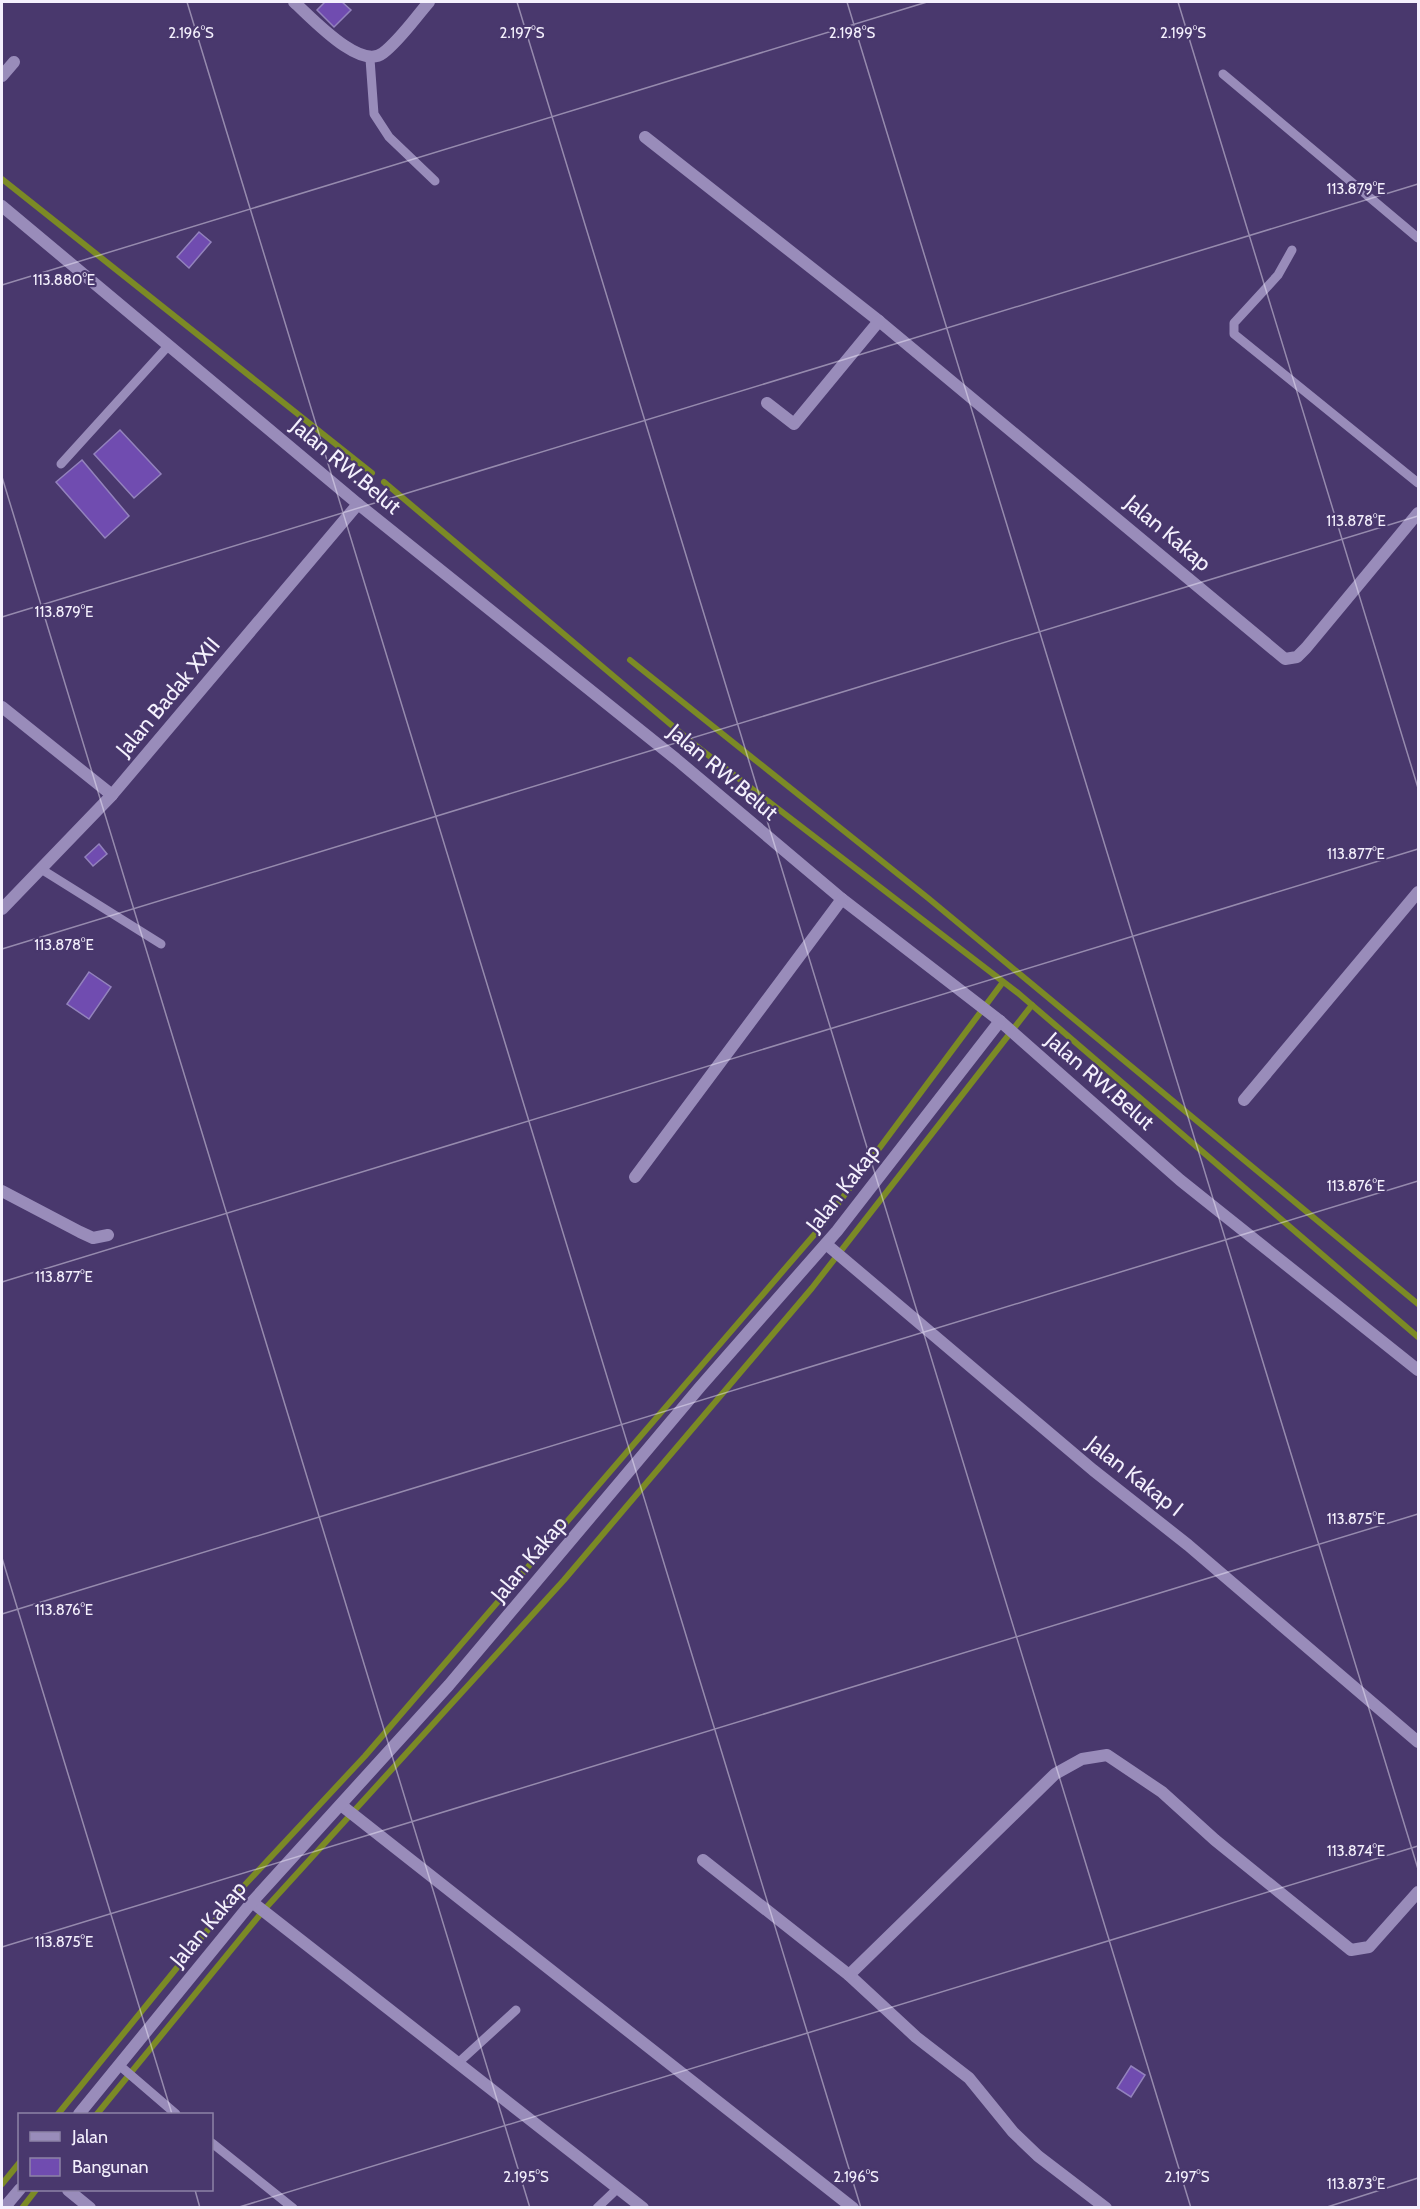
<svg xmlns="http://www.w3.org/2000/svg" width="1420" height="2209" font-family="Cabin,sans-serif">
  <rect width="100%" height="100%" fill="#49386d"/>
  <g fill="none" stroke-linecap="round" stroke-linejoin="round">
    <g stroke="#7b8a25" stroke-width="6">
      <path d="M2 179 372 473"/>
      <path d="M384 482 695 745 1018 993 1418 1337"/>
      <path d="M630 660 928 898 1418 1304"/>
      <path d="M58 2114 241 1889 365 1756 820 1228 1003 982"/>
      <path d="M97 2114 263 1911 564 1580 812 1288 1032 1005"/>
      <path d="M2 2184 20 2162"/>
      <path d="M22 2208 36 2190"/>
    </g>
  </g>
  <g fill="#704cb0" stroke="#9382bd" stroke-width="1.5">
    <path d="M325 2H342L351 10 334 27 317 10Z"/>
    <path d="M199 232 211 242 189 268 177 257Z"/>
    <path d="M120 430 161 474 134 498 94 454Z"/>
    <path d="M82 460 129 516 105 538 56 482Z"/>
    <path d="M99 844 107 854 93 866 85 857Z"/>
    <path d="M89 972 111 987 89 1019 67 1004Z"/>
    <path d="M1131 2066 1145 2075 1131 2097 1117 2088Z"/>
  </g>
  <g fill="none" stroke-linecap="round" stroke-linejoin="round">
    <g stroke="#998cba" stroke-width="9">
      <path d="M370 59 374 114 389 137 435 181"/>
      <path d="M1223 74 1418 238"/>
      <path d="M1292 250 1278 275 1234 323V334L1418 483"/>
      <path d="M61 464 169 345"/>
      <path d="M41 869 161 944"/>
      <path d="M458 2063 516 2010"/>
      <path d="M119 2065 176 2114"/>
      <path d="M212 2143 293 2208"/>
      <path d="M597 2208 618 2188"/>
    </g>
    <g stroke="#998cba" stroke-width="12">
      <path d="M294 2C311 17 360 71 383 53 400 40 415 18 429 2"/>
      <path d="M2 76 14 62"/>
      <path d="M645 137 879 321 1285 659 1297 657 1306 648 1418 513"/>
      <path d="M2 206 358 504 676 759 842 899 1000 1021 1180 1180 1418 1370"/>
      <path d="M767 403 794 424 879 321"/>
      <path d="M2 707 112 795"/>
      <path d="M2 909 112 795 358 504"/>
      <path d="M1244 1100 1418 892"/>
      <path d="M635 1177 842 899"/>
      <path d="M2 1191 80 1232 93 1238 108 1235"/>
      <path d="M826 1244 1093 1470 1188 1545 1418 1742"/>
      <path d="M341 1805 853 2208"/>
      <path d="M703 1860 849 1975 916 2037 969 2078 1013 2132 1038 2156 1106 2208"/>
      <path d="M252 1902 643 2208"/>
      <path d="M849 1975 1055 1774 1082 1759 1107 1755 1162 1792 1215 1840 1351 1950 1369 1947 1418 1892"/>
      <path d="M79 2114 252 1902 449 1685 700 1387 837 1231 1000 1021"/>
      <path d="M68 2190 90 2208"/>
      <path d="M4 2208 20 2189"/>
    </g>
  </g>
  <path fill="none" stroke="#f4f0fd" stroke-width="1.5" stroke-opacity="0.45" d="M187 2 861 2208M517 2 1191 2208M847 2 1418 1869M1178 2 1418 788M2 285 927 2M2 477 530 2208M2 617 1418 184M2 949 1418 516M2 1282 1418 849M2 1558 172 2114M2 1614 1418 1181M2 1947 1418 1514M195 2190 200 2208M236 2208 1418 1846M1324 2208 1418 2178"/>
  <g text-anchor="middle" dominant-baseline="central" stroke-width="4.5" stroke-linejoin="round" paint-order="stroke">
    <g font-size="22" fill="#f4f0fd" stroke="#49386d">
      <text transform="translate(346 466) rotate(40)">Jalan RW.Belut</text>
      <text transform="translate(1168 533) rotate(40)">Jalan Kakap</text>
      <text transform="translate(168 697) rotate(-50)">Jalan Badak XXII</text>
      <text transform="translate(723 772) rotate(40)">Jalan RW.Belut</text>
      <text transform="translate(1100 1081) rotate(41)">Jalan RW.Belut</text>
      <text transform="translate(843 1188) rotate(-52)">Jalan Kakap</text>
      <text transform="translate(1135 1476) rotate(38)">Jalan Kakap I</text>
      <text transform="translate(529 1559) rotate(-50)">Jalan Kakap</text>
      <text transform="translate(208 1924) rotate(-50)">Jalan Kakap</text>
    </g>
  </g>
  <g font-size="15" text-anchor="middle" fill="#f4f0fd" stroke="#49386d" stroke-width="4.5" stroke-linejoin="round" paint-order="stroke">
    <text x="191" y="38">2.196°S</text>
    <text x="522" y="38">2.197°S</text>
    <text x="852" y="38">2.198°S</text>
    <text x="1183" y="38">2.199°S</text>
    <text x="1356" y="194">113.879°E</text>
    <text x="64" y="285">113.880°E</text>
    <text x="1356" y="526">113.878°E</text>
    <text x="64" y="617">113.879°E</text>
    <text x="1356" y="859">113.877°E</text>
    <text x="64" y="950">113.878°E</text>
    <text x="1356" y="1191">113.876°E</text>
    <text x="64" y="1282">113.877°E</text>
    <text x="1356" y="1524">113.875°E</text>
    <text x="64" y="1615">113.876°E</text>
    <text x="1356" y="1856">113.874°E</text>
    <text x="64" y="1947">113.875°E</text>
    <text x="526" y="2182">2.195°S</text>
    <text x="856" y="2182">2.196°S</text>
    <text x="1187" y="2182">2.197°S</text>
    <text x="1356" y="2189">113.873°E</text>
  </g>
  <rect width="1420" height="2209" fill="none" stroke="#f4f0fd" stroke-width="6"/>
  <rect x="18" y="2113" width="195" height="78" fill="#49386d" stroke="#8d82a7" stroke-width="1.5"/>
  <rect x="30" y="2132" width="30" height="9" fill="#998cba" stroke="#8d82a7" stroke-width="1.5"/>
  <text x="72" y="2143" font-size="18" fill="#f4f0fd">Jalan</text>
  <rect x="30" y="2158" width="30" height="18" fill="#704cb0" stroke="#8d82a7" stroke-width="1.5"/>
  <text x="72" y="2173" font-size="18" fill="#f4f0fd">Bangunan</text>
</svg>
